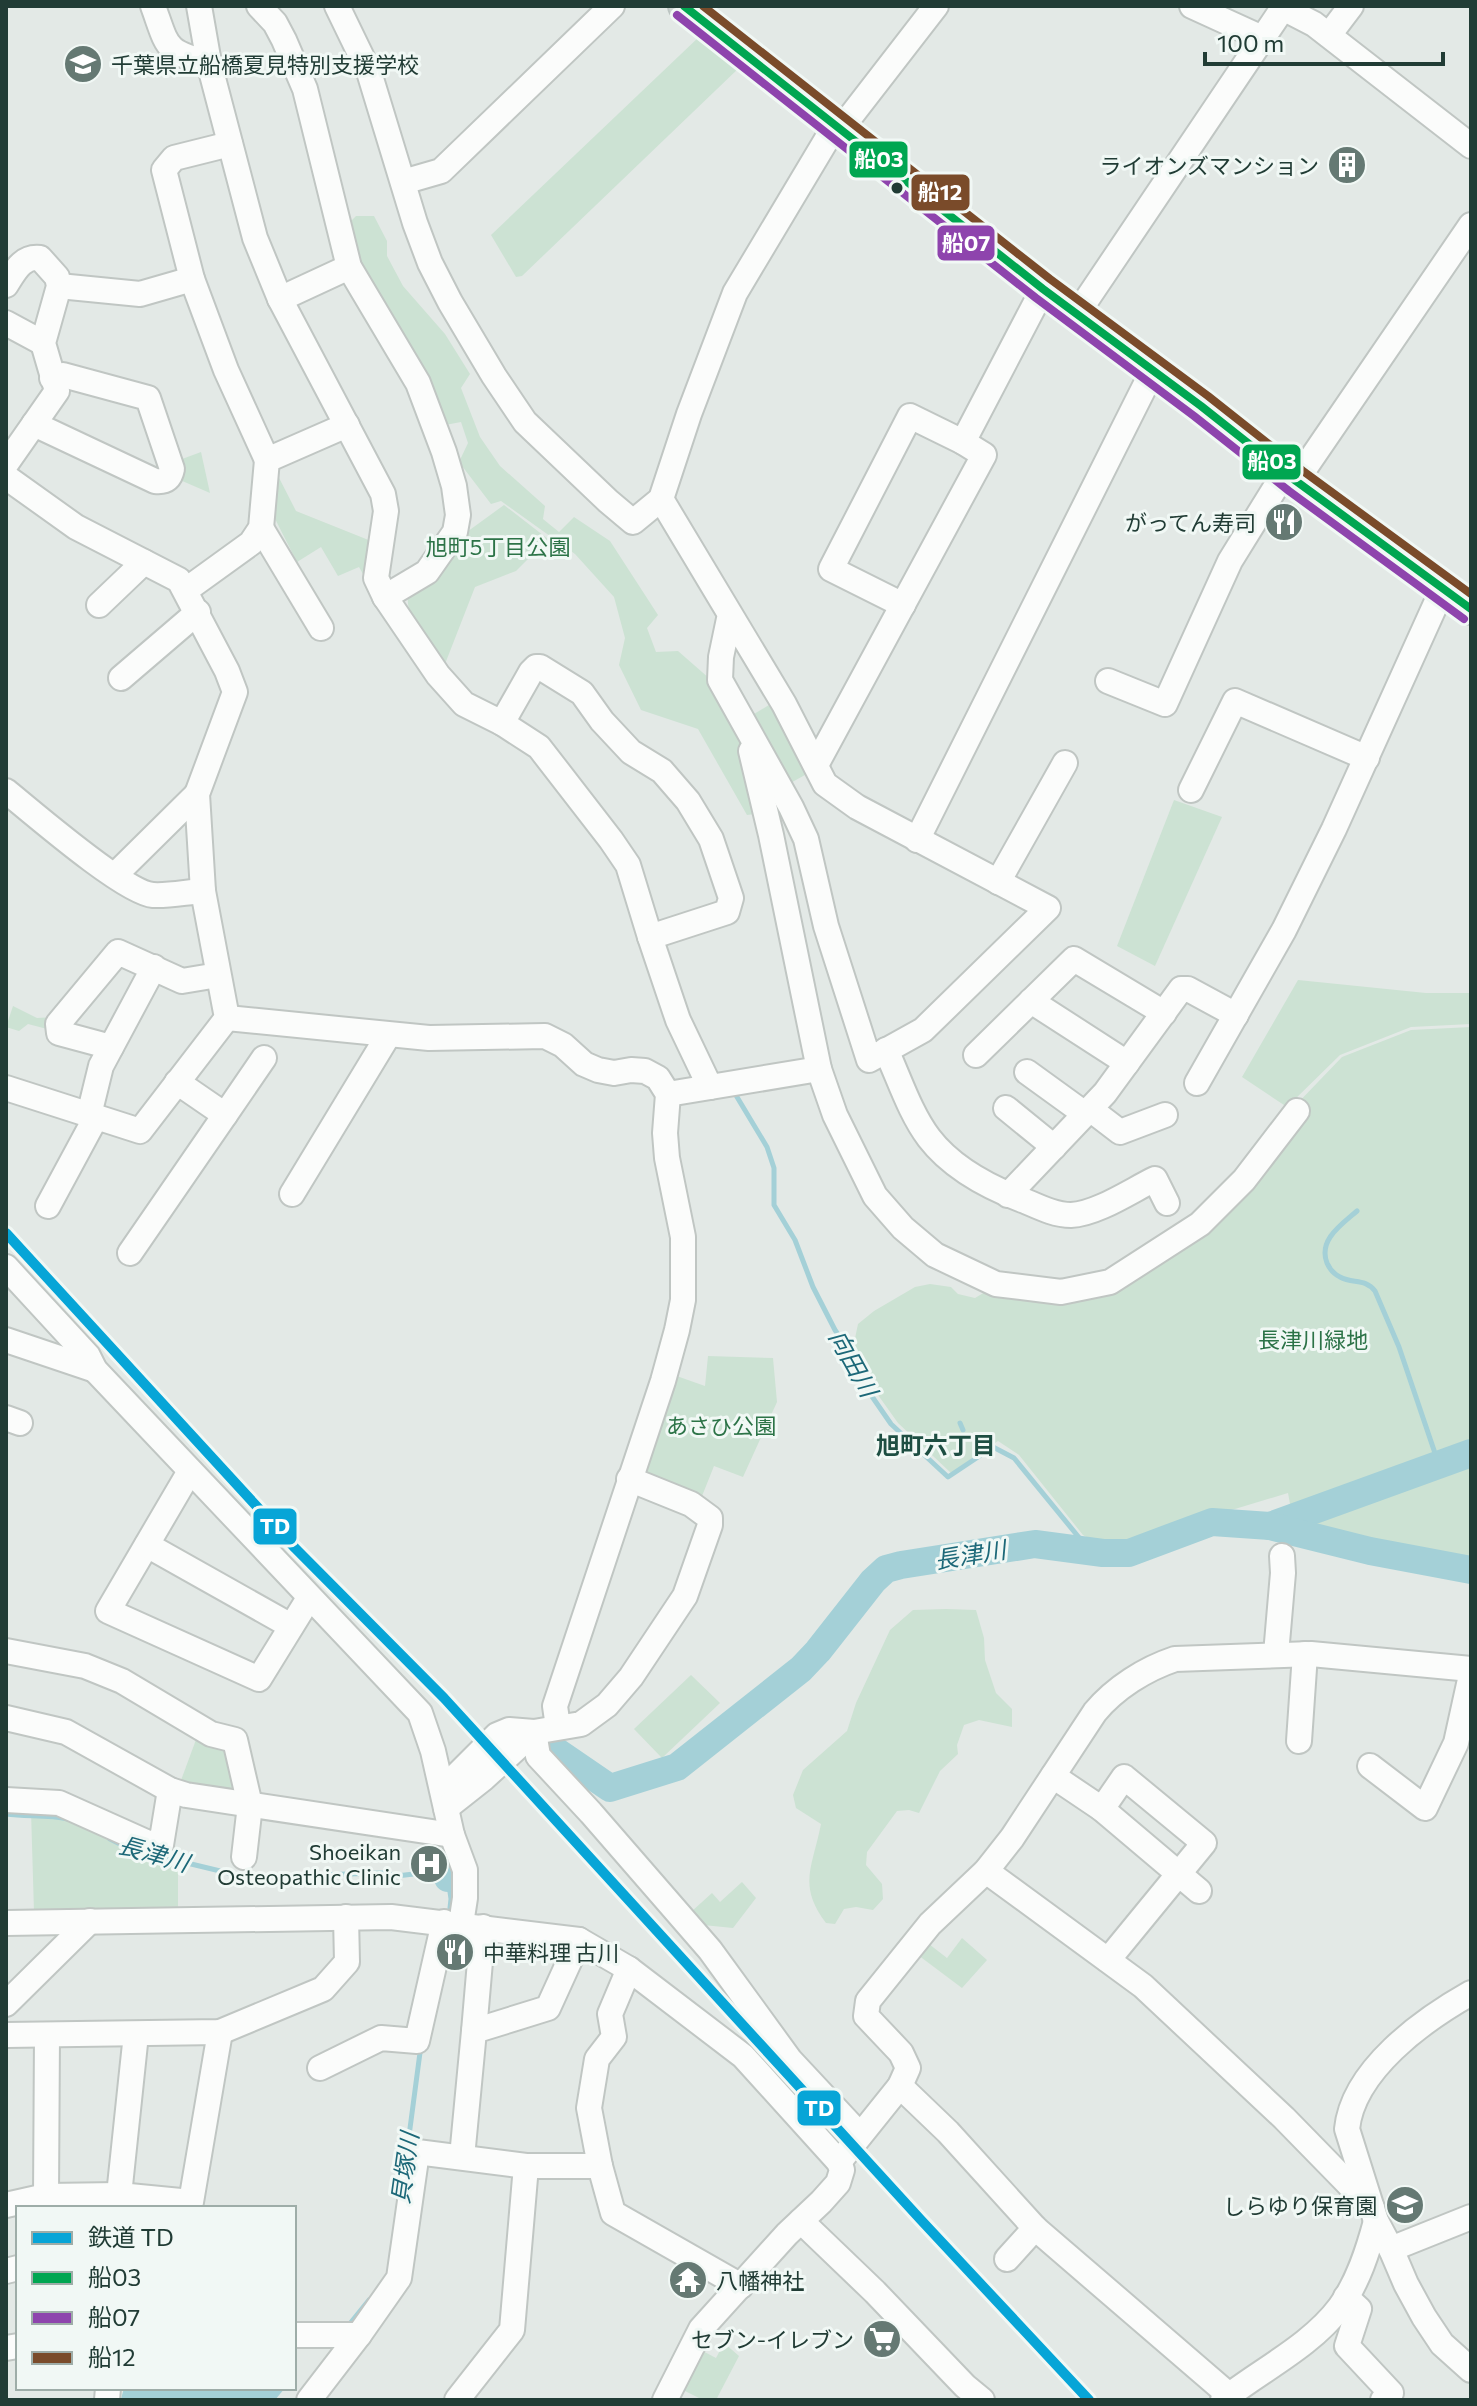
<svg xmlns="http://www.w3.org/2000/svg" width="1477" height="2406" font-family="Commissioner,'Noto Sans JP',sans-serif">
  <rect width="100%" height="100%" fill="#e3e9e6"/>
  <g fill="#cce2d3">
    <path d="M701 35 740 67 522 276 516 277 491 235Z"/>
    <path d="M356 216H374L387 241V256L403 286 445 334 470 374 461 388 480 437 500 466 545 506 543 519 559 532 574 517 610 541 658 615 647 628 656 652 678 651 710 679 747 739 755 814 747 815 698 729 641 710 619 665 625 638 614 597 575 554 501 501 491 504 459 462 468 443 461 422 440 426 355 272 345 227Z"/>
    <path d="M201 452 210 493 180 480 174 462Z"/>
    <path d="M274 468 296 511 371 541 374 593 359 567 338 576 321 547 297 562 270 509Z"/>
    <path d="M504 505 548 539 516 571 475 587 445 664C428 646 405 621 408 594L460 537Z"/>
    <path d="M774 702 812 771 787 785 749 717Z"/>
    <path d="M1174 800 1222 817 1155 966 1117 946Z"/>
    <path d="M1298 980 1426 993H1471V1024L1411 1027 1340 1055 1287 1107 1242 1077Z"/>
    <path d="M13 1006 37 1018 55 1017 51 1030 28 1024 19 1031 6 1027Z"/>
    <path d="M1471 1027V1572L1295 1531 1288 1493 1113 1546 1094 1542 1083 1535 1019 1455 998 1441 951 1473 898 1423 873 1388 857 1356 854 1343 858 1324 874 1311 915 1287 930 1284 951 1287 958 1294 975 1298 990 1289 1065 1297 1205 1226 1293 1108 1342 1057 1411 1030Z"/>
    <path d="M708 1356 773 1358 777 1402 743 1477 714 1466 702 1496 641 1473 671 1374 705 1386Z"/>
    <path d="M946 1609 976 1610 984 1638 985 1660 996 1693 1012 1709V1727L979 1720 964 1725 957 1745 958 1754 940 1771 919 1813 909 1810 897 1811 867 1852 866 1865 882 1884 883 1899 873 1910 856 1907 844 1909 835 1924 826 1923C797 1885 813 1866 821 1824L796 1808 793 1795 803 1770 847 1731 856 1703 890 1630 913 1610Z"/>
    <path d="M691 1675 720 1703 662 1758 634 1729Z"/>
    <path d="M197 1737 225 1747 240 1788 233 1795 180 1783Z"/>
    <path d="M31 1811H59L143 1849 178 1857V1911L34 1912Z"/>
    <path d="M742 1882 756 1898 733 1928 703 1925 691 1912 712 1893 720 1902Z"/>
    <path d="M962 1938 987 1960 962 1988 918 1955 925 1941 947 1958Z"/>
    <path d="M724 2343 739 2356 716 2400H703L677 2387 697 2348 716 2358Z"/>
  </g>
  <path fill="#a4d0d7" d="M124 2388H285L275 2400H128L121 2399Z"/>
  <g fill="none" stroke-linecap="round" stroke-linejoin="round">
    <g stroke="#a4d0d7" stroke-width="5">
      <path d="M734 1092 767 1147 774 1168V1205L795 1240 813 1287 835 1330 852 1355 862 1382 891 1424 948 1477 993 1447 1014 1458 1090 1551"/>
      <path d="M1357 1211C1341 1225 1318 1240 1327 1263 1330 1270 1334 1274 1340 1277 1353 1284 1365 1278 1375 1291L1399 1347 1439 1465"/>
      <path d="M960 1423 963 1430"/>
      <path d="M6 1814C27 1817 47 1814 68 1819"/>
      <path d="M110 1839 136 1852 145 1853"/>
      <path d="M158 1856 245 1877 382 1873 397 1876 430 1872 448 1878 451 1899 450 1908"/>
      <path d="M407 2151 421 2045"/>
      <path d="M348 2326 369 2300"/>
    </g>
    <g stroke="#a4d0d7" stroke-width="28">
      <path d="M1270 1526 1471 1453"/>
      <path d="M553 1749 610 1788 677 1767 801 1669 818 1651 873 1581 886 1569 901 1565 1035 1544 1103 1553H1129L1212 1522 1270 1526 1370 1551 1471 1570"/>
      <path d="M448 1878H450"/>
    </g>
    <defs>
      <g id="minor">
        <path d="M153 6C168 47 164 52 209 63"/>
        <path d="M199 6 209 63 255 238 280 299 383 494 386 511 376 578 385 597 438 675 464 704 502 723 539 747 611 840 628 865 650 937 678 1020 710 1087"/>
        <path d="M259 6 275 23 284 40 305 89 349 267 418 383 444 452 454 486 458 515 455 532 427 572 385 597"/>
        <path d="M337 6 369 72 415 223 430 263 450 302 494 376 525 422 608 501 633 522 661 499 689 414 735 293 830 134 847 121 936 6"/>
        <path d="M1192 6 1262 38"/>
        <path d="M1329 35 1351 6"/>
        <path d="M230 144 174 158 164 170 192 279 226 370 267 460"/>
        <path d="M403 182 441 171 612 6"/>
        <path d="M6 285C15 271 22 256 40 258L57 277 59 286 43 343 57 391 6 464"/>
        <path d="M59 286 140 294 192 279"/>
        <path d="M280 299 349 267"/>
        <path d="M1077 314 1283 8 1314 24 1471 146"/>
        <path d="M6 323 43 343"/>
        <path d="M34 424 155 481C165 482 170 479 172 469L148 398 63 375 52 378"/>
        <path d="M6 477 76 527 179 580 227 671 235 692 197 794 203 891 227 1018 140 1131 6 1088"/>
        <path d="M1296 481 1471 225"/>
        <path d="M661 499 784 704 825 784 857 807 1048 908 923 1030 869 1060 826 926 806 839 791 807 720 680 721 657 730 614"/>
        <path d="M261 528 321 628"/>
        <path d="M186 590 251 543 261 528 267 460 347 425"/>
        <path d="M99 605 144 562"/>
        <path d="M903 605 831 569 910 416 963 442"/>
        <path d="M121 678 198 612"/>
        <path d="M1108 681 1165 704 1230 561 1285 472"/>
        <path d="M502 723 531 672 536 667H540L582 693 602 721 631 752 662 771 688 801 711 839 731 898 727 912 650 937"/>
        <path d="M751 751 771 835 819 1069 835 1115 875 1196 903 1228 935 1255 996 1284 1061 1292 1110 1282 1200 1224 1244 1180 1297 1111"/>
        <path d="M816 765 984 455 963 442 1043 289"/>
        <path d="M1191 790 1235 701 1367 758"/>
        <path d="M6 791C32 812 125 893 153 895 169 896 187 892 203 891"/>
        <path d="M917 840 1153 370"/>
        <path d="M115 875 197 794"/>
        <path d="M998 882 1065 763"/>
        <path d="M1031 1001 1127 1063"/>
        <path d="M227 1018 429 1038 545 1036 563 1045 584 1064 598 1070 614 1073 631 1070 645 1071 658 1078 668 1094 665 1133 667 1158 683 1237V1300L677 1330 663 1381 555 1706 558 1727"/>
        <path d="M111 1047 59 1033 58 1024 118 952 182 981 218 975"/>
        <path d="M886 1050C899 1078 910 1113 929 1138 952 1168 990 1188 1025 1201 1039 1207 1055 1215 1071 1215 1097 1214 1132 1190 1155 1179L1167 1203"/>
        <path d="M976 1055 1074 959 1164 1013"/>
        <path d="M1027 1072 1085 1114"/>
        <path d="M1197 1083 1284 930 1334 829 1443 588"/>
        <path d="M668 1094 819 1069"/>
        <path d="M1006 1108 1054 1147"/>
        <path d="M1090 1109 1120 1132 1165 1115"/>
        <path d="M89 1115 101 1066 154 967"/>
        <path d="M225 1115 264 1058"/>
        <path d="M292 1194 386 1039V1034"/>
        <path d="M1008 1195 1105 1093 1181 989H1188L1236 1015"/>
        <path d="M48 1206 96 1117"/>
        <path d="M130 1253 225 1115 177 1082"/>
        <path d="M6 1267 88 1356 95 1370 420 1713 433 1751 452 1835 465 1870V1898L461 1924"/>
        <path d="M6 1340 95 1370"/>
        <path d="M6 1418 20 1423"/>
        <path d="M190 1471 108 1611 259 1679 309 1598"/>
        <path d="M147 1545 291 1626"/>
        <path d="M6 1651 85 1666 122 1681 211 1734 235 1740 250 1805 244 1857"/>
        <path d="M1276 1654 1283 1573 1282 1556"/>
        <path d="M6 1718 66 1732 170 1790 186 1795 452 1835"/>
        <path d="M534 1732 538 1756 591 1813 710 1950 790 2060 860 2135"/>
        <path d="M1299 1741 1305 1654"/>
        <path d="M1370 1766 1425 1808 1456 1743 1471 1675"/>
        <path d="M1053 1776 1102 1809 1199 1891"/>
        <path d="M443 1789 497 1735 509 1730 534 1732 581 1724 607 1705 631 1677 685 1596 710 1525V1518L691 1504 629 1479"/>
        <path d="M6 1800 59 1803 146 1842 161 1845 170 1790"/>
        <path d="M446 1808 484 1778 534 1732"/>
        <path d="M1102 1809 1124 1777 1204 1843 1108 1960"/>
        <path d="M986 1871 1143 1986 1284 2118 1372 2208"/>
        <path d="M6 1923 391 1917 579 1940 629 1969 743 2056 839 2162 842 2170 838 2183 821 2202 787 2234 701 2329 665 2400"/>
        <path d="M629 1969 610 2014 614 2037 597 2059 589 2108 600 2166 613 2213 741 2286"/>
        <path d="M1471 1993C1423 2020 1353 2070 1347 2129L1376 2221 1391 2249 1406 2284 1424 2317 1442 2344 1471 2370"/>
        <path d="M6 2004 90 1921"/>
        <path d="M474 2031 483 1927"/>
        <path d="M6 2035 220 2032 323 1989 347 1962 346 1917"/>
        <path d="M320 2068 381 2038 417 2041 444 1922"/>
        <path d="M900 2086 948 2132 1035 2228 1229 2395"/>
        <path d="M462 2157 474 2031 548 2008 579 1940"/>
        <path d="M839 2162 900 2086 908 2068 901 2053 866 2016 868 2001 930 1924 986 1871 1012 1838 1095 1712C1115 1688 1145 1669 1175 1659L1311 1654 1471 1669"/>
        <path d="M119 2195 136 2034"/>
        <path d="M46 2196 47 2035"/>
        <path d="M6 2205 46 2196 119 2195 191 2202 220 2032"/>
        <path d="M801 2221 875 2292 965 2386 982 2400"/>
        <path d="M1391 2249 1471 2217"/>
        <path d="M1007 2259 1035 2228"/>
        <path d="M6 2271 18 2268"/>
        <path d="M1346 2297 1359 2309 1347 2346 1391 2393 1383 2400"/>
        <path d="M294 2335H359"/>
        <path d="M6 2348 18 2346"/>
        <path d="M107 2400 108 2388"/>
        <path d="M309 2400 359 2335 399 2278 417 2152 526 2166H600"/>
        <path d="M457 2400 512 2330 526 2166"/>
        <path d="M1223 2400C1261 2370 1311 2346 1340 2307 1358 2282 1368 2251 1376 2221"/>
      </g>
      <path id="major" d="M684 6 1043 289 1201 406 1296 481 1471 609"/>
    </defs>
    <use href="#minor" stroke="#c0c6c3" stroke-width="28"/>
    <use href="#major" stroke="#bcc5c2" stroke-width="34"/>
    <use href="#minor" stroke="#fbfcfb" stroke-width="24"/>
    <use href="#major" stroke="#cdd5d2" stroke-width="30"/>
    <defs>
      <path id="bus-1" d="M684 6 1043 289 1201 406 1296 481 1471 609"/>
      <path id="bus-2" d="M677 15 1036 298 1194 416 1289 491 1464 619"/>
      <path id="bus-3" d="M703 6 1050 279 1208 396 1303 471 1471 594"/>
    </defs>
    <use href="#bus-1" stroke="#f1f8f5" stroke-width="14"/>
    <use href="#bus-2" stroke="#f1f8f5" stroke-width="14"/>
    <use href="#bus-3" stroke="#f1f8f5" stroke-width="14"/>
    <use href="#bus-1" stroke="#00a651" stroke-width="8"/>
    <use href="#bus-2" stroke="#8e44ad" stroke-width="8"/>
    <use href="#bus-3" stroke="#7a4b2a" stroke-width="8"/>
    <defs>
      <path id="rail-1" d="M6 1233 295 1548 444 1698 921 2220 1089 2400"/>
    </defs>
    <use href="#rail-1" stroke="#f1f8f5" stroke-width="16"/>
    <use href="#rail-1" stroke="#07a5d7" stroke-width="10"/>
  </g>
  <defs>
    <symbol id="school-disc" viewBox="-11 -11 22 22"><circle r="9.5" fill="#657973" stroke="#f1f8f5"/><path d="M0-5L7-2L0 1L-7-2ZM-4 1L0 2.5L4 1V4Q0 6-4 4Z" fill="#fff"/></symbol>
    <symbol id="building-disc" viewBox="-11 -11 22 22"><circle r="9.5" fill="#657973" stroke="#f1f8f5"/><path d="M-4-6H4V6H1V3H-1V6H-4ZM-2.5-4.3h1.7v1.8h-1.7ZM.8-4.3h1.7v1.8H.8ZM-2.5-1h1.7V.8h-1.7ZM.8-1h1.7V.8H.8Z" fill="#fff"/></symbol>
    <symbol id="restaurant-disc" viewBox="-11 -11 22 22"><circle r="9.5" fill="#657973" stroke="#f1f8f5"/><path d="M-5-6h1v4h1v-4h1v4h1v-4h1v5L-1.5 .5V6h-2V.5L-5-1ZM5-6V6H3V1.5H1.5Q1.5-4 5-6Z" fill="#fff"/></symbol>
    <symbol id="hospital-disc" viewBox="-11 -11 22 22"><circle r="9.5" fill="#657973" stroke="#f1f8f5"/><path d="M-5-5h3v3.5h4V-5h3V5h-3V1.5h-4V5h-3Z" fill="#fff"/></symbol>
    <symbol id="temple-disc" viewBox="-11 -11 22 22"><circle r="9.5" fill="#657973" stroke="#f1f8f5"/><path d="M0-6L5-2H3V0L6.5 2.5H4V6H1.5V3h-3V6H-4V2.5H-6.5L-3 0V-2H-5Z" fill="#fff"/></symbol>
    <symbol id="supermarket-disc" viewBox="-11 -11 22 22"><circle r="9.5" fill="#657973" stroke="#f1f8f5"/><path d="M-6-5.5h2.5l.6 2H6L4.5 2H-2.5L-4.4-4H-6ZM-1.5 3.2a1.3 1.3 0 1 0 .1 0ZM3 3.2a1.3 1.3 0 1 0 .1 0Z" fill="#fff"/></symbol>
  </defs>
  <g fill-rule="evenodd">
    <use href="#school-disc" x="61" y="42" width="44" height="44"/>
    <use href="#building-disc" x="1325" y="143" width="44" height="44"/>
    <use href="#restaurant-disc" x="1262" y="500" width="44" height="44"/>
    <use href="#hospital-disc" x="407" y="1842" width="44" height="44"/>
    <use href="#restaurant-disc" x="433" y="1930" width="44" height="44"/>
    <use href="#school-disc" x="1383" y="2183" width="44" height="44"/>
    <use href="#temple-disc" x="666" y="2258" width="44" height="44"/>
    <use href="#supermarket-disc" x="860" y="2317" width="44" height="44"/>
  </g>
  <circle fill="#213c35" stroke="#f1f8f5" stroke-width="3" cx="897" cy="188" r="7"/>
  <g text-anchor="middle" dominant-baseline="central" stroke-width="6" stroke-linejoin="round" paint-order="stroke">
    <g font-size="22" fill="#213c35" stroke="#f1f8f5" text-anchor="end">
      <text x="111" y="64" text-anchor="start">千葉県立船橋夏見特別支援学校</text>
      <text x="1319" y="165">ライオンズマンション</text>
      <text x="1256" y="522">がってん寿司</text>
      <text x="401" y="1851">Shoeikan<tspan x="401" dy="25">Osteopathic Clinic</tspan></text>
      <text x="483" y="1952" text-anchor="start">中華料理 古川</text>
      <text x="1377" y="2205">しらゆり保育園</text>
      <text x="716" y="2280" text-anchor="start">八幡神社</text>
      <text x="854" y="2339">セブン-イレブン</text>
    </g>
    <g font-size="22" fill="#2c7347" stroke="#f1f8f5">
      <text x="498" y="546">旭町5丁目公園</text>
      <text x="1313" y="1339">長津川緑地</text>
      <text x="721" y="1425">あさひ公園</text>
    </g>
    <g font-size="24" font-style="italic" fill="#1c6878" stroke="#f1f8f5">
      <text transform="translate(854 1363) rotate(61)">向田川</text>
      <text transform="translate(970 1554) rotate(-9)">長津川</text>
      <text transform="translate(154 1853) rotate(16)">長津川</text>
      <text transform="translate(404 2168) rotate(-82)">貝塚川</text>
    </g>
    <g font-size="24" font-weight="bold" fill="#1d4e42" stroke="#f1f8f5">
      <text x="936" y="1444">旭町六丁目</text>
    </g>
  </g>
  <g stroke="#f1f8f5" stroke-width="3">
    <rect x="848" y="140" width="61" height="39" rx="8" fill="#00a651"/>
    <rect x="910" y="173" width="61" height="39" rx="8" fill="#7a4b2a"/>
    <rect x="936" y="224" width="60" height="38" rx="8" fill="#8e44ad"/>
    <rect x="1241" y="443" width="61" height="38" rx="8" fill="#00a651"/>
    <rect x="252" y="1507" width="46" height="39" rx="8" fill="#07a5d7"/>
    <rect x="796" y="2089" width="46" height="38" rx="8" fill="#07a5d7"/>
  </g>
  <g font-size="22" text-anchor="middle" font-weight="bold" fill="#fff">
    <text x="879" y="167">船03</text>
    <text x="940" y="200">船12</text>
    <text x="966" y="251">船07</text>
    <text x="1272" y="469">船03</text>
    <text x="275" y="1534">TD</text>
    <text x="819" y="2116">TD</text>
  </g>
  <rect width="1477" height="2406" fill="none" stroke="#213c35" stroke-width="16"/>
  <rect x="16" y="2206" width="280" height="184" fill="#f1f8f5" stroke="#9eada8" stroke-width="2"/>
  <rect x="32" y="2232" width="40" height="12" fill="#07a5d7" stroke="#9eada8" stroke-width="2"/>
  <text x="88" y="2246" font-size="24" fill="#213c35">鉄道 TD</text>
  <rect x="32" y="2272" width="40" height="12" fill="#00a651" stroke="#9eada8" stroke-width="2"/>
  <text x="88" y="2286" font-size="24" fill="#213c35">船03</text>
  <rect x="32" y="2312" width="40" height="12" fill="#8e44ad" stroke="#9eada8" stroke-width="2"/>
  <text x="88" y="2326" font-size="24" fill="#213c35">船07</text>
  <rect x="32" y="2352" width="40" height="12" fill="#7a4b2a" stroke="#9eada8" stroke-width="2"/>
  <text x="88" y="2366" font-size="24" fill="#213c35">船12</text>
  <path d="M1205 52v12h238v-12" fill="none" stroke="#213c35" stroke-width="4"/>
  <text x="1217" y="52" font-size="24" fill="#213c35" stroke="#f1f8f5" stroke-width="6" paint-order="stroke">100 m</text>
</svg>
